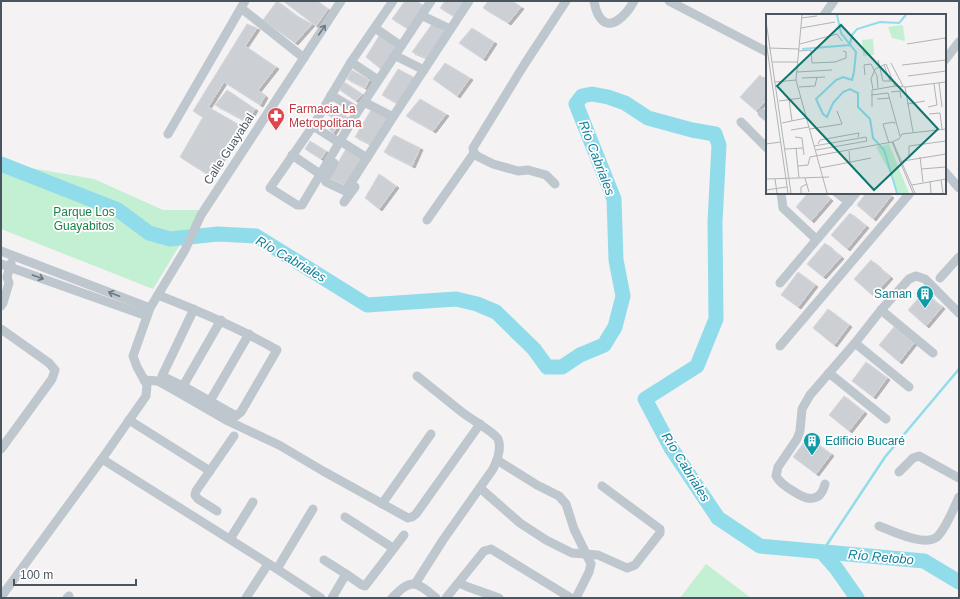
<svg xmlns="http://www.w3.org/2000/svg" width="960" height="599" font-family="Arial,sans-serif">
  <defs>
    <filter id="shadow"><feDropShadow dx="3" dy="2" stdDeviation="0" flood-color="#0004"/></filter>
  </defs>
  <rect width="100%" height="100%" fill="#f4f2f2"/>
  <g fill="#c3efd2">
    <path d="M1 163 94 179 163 210H201L153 289 1 229Z"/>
    <path d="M706 564 751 598H680Z"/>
  </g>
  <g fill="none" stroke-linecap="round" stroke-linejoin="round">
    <path stroke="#91dceb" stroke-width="2.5" d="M822 552 885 457 959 369"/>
    <g stroke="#91dceb" stroke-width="15">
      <path d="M1 164 118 210 149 233 170 239 218 234 256 236 367 305 456 299 477 304 496 312 534 349 547 367H562L580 355 604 345 615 327 623 296 616 260 614 199 576 104 582 96 592 94 608 97 625 103 648 118 692 130 715 134 719 145 715 222 716 319 697 366 645 399 671 448 718 518 760 546 924 561 959 582"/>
      <path d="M822 552 836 568 857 598"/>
    </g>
  </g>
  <g fill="#cccfd4" stroke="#d6d8dd" filter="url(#shadow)">
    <path d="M277 1 297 16 312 24 295 43 263 20Z"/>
    <path d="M283 1H317L328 9 316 26Z"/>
    <path d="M405 1H416L426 7 408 29 392 19Z"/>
    <path d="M445 1H465L455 17 440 8Z"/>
    <path d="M488 1H512L521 7 508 23 483 8Z"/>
    <path d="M247 24 257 28 245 46 276 67 258 90 265 96 260 105 224 82 208 107 243 127 210 176 180 157 203 117 193 111Z"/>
    <path d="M432 24 444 32 427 58 412 52Z"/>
    <path d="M472 28 494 42 483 59 459 43Z"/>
    <path d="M379 36 397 49 382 70 366 57Z"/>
    <path d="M445 63 470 78 457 96 433 79Z"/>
    <path d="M398 69 415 78 398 104 382 95Z"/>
    <path d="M352 70 369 80 365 88 347 79Z"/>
    <path d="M760 75 767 82V99L756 111 740 97Z"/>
    <path d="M344 82 362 94 356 101 340 90Z"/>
    <path d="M227 90 255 109 247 122 215 105Z"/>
    <path d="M420 99 446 114 433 131 406 116Z"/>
    <path d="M332 106 347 117 342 125 327 114Z"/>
    <path d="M371 110 388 119 372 145 355 137Z"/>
    <path d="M329 119 338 125 333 133 325 125Z"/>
    <path d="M394 135 420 148 412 166 384 152Z"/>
    <path d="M310 141 326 151 321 159 305 149Z"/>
    <path d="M346 149 363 160 346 186 329 178Z"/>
    <path d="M379 174 396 186 379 209 365 198Z"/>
    <path d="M808 193H823L830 199 811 221 796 207Z"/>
    <path d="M866 193H887L891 196 873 219 857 205Z"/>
    <path d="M850 213 866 226 847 249 831 235Z"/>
    <path d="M825 243 841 257 823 277 807 264Z"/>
    <path d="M871 260 890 277 873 296 854 279Z"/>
    <path d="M798 272 815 285 798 307 781 295Z"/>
    <path d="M924 292 942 307 926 326 908 310Z"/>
    <path d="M828 309 849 325 834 345 813 328Z"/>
    <path d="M894 327 914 343 899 362 879 345Z"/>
    <path d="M866 362 887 378 873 397 852 381Z"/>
    <path d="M844 396 864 412 849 431 829 415Z"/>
    <path d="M808 437 831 454 816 474 793 457Z"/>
  </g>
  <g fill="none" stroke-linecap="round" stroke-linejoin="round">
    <g stroke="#bec7ce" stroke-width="9">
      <path d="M393 1 351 62 313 126 270 188 297 205H302L358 111 431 1"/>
      <path d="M594 1C595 6 596 12 599 16 610 35 628 12 634 1"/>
      <path d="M669 1 767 52"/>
      <path d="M241 8 304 58"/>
      <path d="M824 15 834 1"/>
      <path d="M425 17 450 29"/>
      <path d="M375 28 401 46"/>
      <path d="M398 57 424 70"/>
      <path d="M945 60 959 42"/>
      <path d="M351 62 378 80"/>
      <path d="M331 95 358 111"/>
      <path d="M368 104 393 117"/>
      <path d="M762 113 767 117"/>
      <path d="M741 122 767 148"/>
      <path d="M313 126 340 143"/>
      <path d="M168 134 245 1"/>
      <path d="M345 144 367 158"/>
      <path d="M292 155 320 174"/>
      <path d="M334 163 325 179 326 182 345 191 347 189 393 117 469 1"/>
      <path d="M945 172 959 188"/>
      <path d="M555 184 546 175 528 170 518 171 493 164 477 156 474 153 473 148 524 65 566 1"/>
      <path d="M781 193 783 208 816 239"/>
      <path d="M837 193 849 202"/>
      <path d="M344 202 355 187"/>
      <path d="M427 220 474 153"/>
      <path d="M1 251 150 308"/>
      <path d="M1 264 147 316"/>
      <path d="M940 278 959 257"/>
      <path d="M780 283 856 193"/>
      <path d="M158 295C199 311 239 328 277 350L241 412 236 416 183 386 162 376 194 309"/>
      <path d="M1 306 3 303 9 283 7 277 11 263"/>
      <path d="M881 310 933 353"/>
      <path d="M1 329 49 363 55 370 52 379 1 449"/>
      <path d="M855 343 909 387"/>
      <path d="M780 346 910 193"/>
      <path d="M829 373 886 419"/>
      <path d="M144 380 158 381 176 391 228 421 279 445 323 471 408 518 412 517 416 514 480 424"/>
      <path d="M183 386 221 320"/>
      <path d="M210 401 249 334"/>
      <path d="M129 420 210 471"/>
      <path d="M102 459 277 569 321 598"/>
      <path d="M497 460 537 485 559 496 566 504 574 529 591 564 589 572 576 598"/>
      <path d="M899 472 913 458 919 456 959 478"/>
      <path d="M825 484C820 504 806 500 793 491 786 487 780 483 776 476L778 467 797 439 800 431 802 409 810 395 855 343 881 310 909 279 916 276 925 279 959 313"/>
      <path d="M480 488 520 523 546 540 572 553 598 555 627 568 635 565 660 533V529L602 486"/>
      <path d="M382 504 431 434"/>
      <path d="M217 511 198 499 195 495 196 491 234 436"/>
      <path d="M345 517 393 548"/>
      <path d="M879 526C892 531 927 548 938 536 947 526 953 510 959 497"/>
      <path d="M230 539 253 502"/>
      <path d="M324 560 346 574 362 585 365 586 404 535"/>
      <path d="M277 569 313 509"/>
      <path d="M459 583 468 587 499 598"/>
      <path d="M415 584 443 540 493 469C497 461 502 449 498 439 494 432 471 419 463 413 448 401 433 389 417 376"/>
      <path d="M1 597 102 459 146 396 147 385 137 367 133 356 150 308 185 250 201 215 341 1"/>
      <path d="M67 598 69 596"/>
      <path d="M246 598 268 564"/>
      <path d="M332 598 346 574"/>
      <path d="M392 598C411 578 416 581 436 598"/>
      <path d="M446 598 484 551 491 549 571 598"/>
    </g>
  </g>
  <defs><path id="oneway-shaft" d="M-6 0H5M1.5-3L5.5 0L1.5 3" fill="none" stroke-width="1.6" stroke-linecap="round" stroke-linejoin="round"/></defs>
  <g stroke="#6d7880">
    <use href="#oneway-shaft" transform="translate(322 30) rotate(-56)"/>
    <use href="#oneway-shaft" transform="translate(38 277) rotate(20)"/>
    <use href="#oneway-shaft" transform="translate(114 294) rotate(-159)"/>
  </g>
  <defs>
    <symbol id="pharmacy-pin" viewBox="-11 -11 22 30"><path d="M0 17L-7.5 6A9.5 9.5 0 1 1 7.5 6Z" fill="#e0444e" stroke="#fff"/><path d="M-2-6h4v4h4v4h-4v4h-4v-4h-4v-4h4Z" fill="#fff"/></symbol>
    <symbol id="building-pin" viewBox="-11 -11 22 30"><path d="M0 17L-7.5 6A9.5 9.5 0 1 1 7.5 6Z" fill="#0f9aa8" stroke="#fff"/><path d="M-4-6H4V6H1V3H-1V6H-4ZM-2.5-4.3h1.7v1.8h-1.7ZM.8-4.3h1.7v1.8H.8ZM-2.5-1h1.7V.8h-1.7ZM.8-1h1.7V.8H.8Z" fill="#fff"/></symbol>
  </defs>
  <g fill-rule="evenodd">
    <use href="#pharmacy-pin" x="266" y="106" width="20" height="27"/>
    <use href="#building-pin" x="915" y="284" width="20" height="27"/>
    <use href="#building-pin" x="802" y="431" width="20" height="27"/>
  </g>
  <g text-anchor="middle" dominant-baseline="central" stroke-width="3.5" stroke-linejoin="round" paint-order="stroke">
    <g font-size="12" fill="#be3a42" stroke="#fff" text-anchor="start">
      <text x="289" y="109">Farmacia La<tspan x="289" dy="14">Metropolitana</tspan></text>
    </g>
    <g font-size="12" fill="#4a565f" stroke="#fff">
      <text transform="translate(229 149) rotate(-57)">Calle Guayabal</text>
    </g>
    <g font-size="12" fill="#19824a" stroke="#fff">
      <text x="84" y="212">Parque Los<tspan x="84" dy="14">Guayabitos</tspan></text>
    </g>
    <g font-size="12" fill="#0d838f" stroke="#fff" text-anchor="end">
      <text x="912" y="294">Saman</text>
      <text x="825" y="441" text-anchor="start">Edificio Bucaré</text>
    </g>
    <g font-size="13" font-style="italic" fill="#0f7e96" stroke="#fff">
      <text transform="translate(597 158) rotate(69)">Río Cabriales</text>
      <text transform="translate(291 259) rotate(30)">Río Cabriales</text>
      <text transform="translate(686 467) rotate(58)">Río Cabriales</text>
      <text transform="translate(881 557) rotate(5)">Río Retobo</text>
    </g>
  </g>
  <g transform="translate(766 14)">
    <rect width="180" height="180" fill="#f4f2f2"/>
    <path d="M136 11 137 12 139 27 126 24 122 13ZM107 25 108 41 97 42 96 26ZM123 130 143 179H132L125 160 110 133Z" fill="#c3efd2"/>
    <path fill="none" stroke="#91dceb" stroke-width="2" d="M71 1 75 19 90 38 88 58 86 66 77 63 70 66 50 85 57 100 61 103 67 89 77 78 84 75 92 79V93L104 105 107 124 118 136 131 179M84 30 86 21 91 15 114 8 133 9 140 1M36 35 84 31"/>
    <path fill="none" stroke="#b0b4b7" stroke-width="1" d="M36 1 30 66 61 179M35 4 51 2M0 7 25 179M35 14 69 8M0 27 22 179M34 30 71 20 76 27M141 30 179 24 180 29M3 34 33 35M33 37 45 36 46 49 69 48 80 44V38L77 37M112 46 117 67H128M6 48H32M125 49 137 72M118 51 124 67M136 51 180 46M31 58 66 56M99 61 98 51 105 50 111 62 112 74M142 62 180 57M36 64 59 63M9 68 30 66M173 69 176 93M33 73 49 72 51 63M107 75 105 65 109 55 120 50 129 72 139 73M125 78 134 77 135 84M105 81 122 79 134 122M23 85 26 107M111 85 124 84M13 87 35 84M141 90 159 87M106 93V76L129 72M162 93 171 91 168 70M163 100 174 99 176 115M16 109 40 104M44 115 76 110 71 97M25 116 43 113M147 118 139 73 180 68M29 123 36 124 38 141M126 128 147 179M127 128 149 179M123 129 117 110 128 108 129 110M0 130 15 128M52 130 54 126 93 119 92 123M48 132 100 123 101 127 50 136M30 134 33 164M19 135 37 134M83 137 84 149M154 143 157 168M143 144V132L180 127M137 147 180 140M0 149V165M32 152 42 151 44 143 126 128 133 125 136 120 180 115M54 154 105 144M155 155 180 153M39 164 43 178M0 165 63 163M9 165 11 179M175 166 177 179M164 167 165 179M146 171 180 165M0 176 21 173M35 179V173L41 170"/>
    <path fill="#0f766e" fill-opacity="0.15" stroke="#0f766e" stroke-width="2" d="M75 11 172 115 108 176 11 72Z"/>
    <rect width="180" height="180" fill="none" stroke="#4a565f" stroke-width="2"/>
  </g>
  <rect width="960" height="599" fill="none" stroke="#4a565f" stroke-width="4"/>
  <path d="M14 579v6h122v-6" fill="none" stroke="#4a565f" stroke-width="2"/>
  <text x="20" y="579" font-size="12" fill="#4a565f" stroke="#ffffff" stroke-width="3" paint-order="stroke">100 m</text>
</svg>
